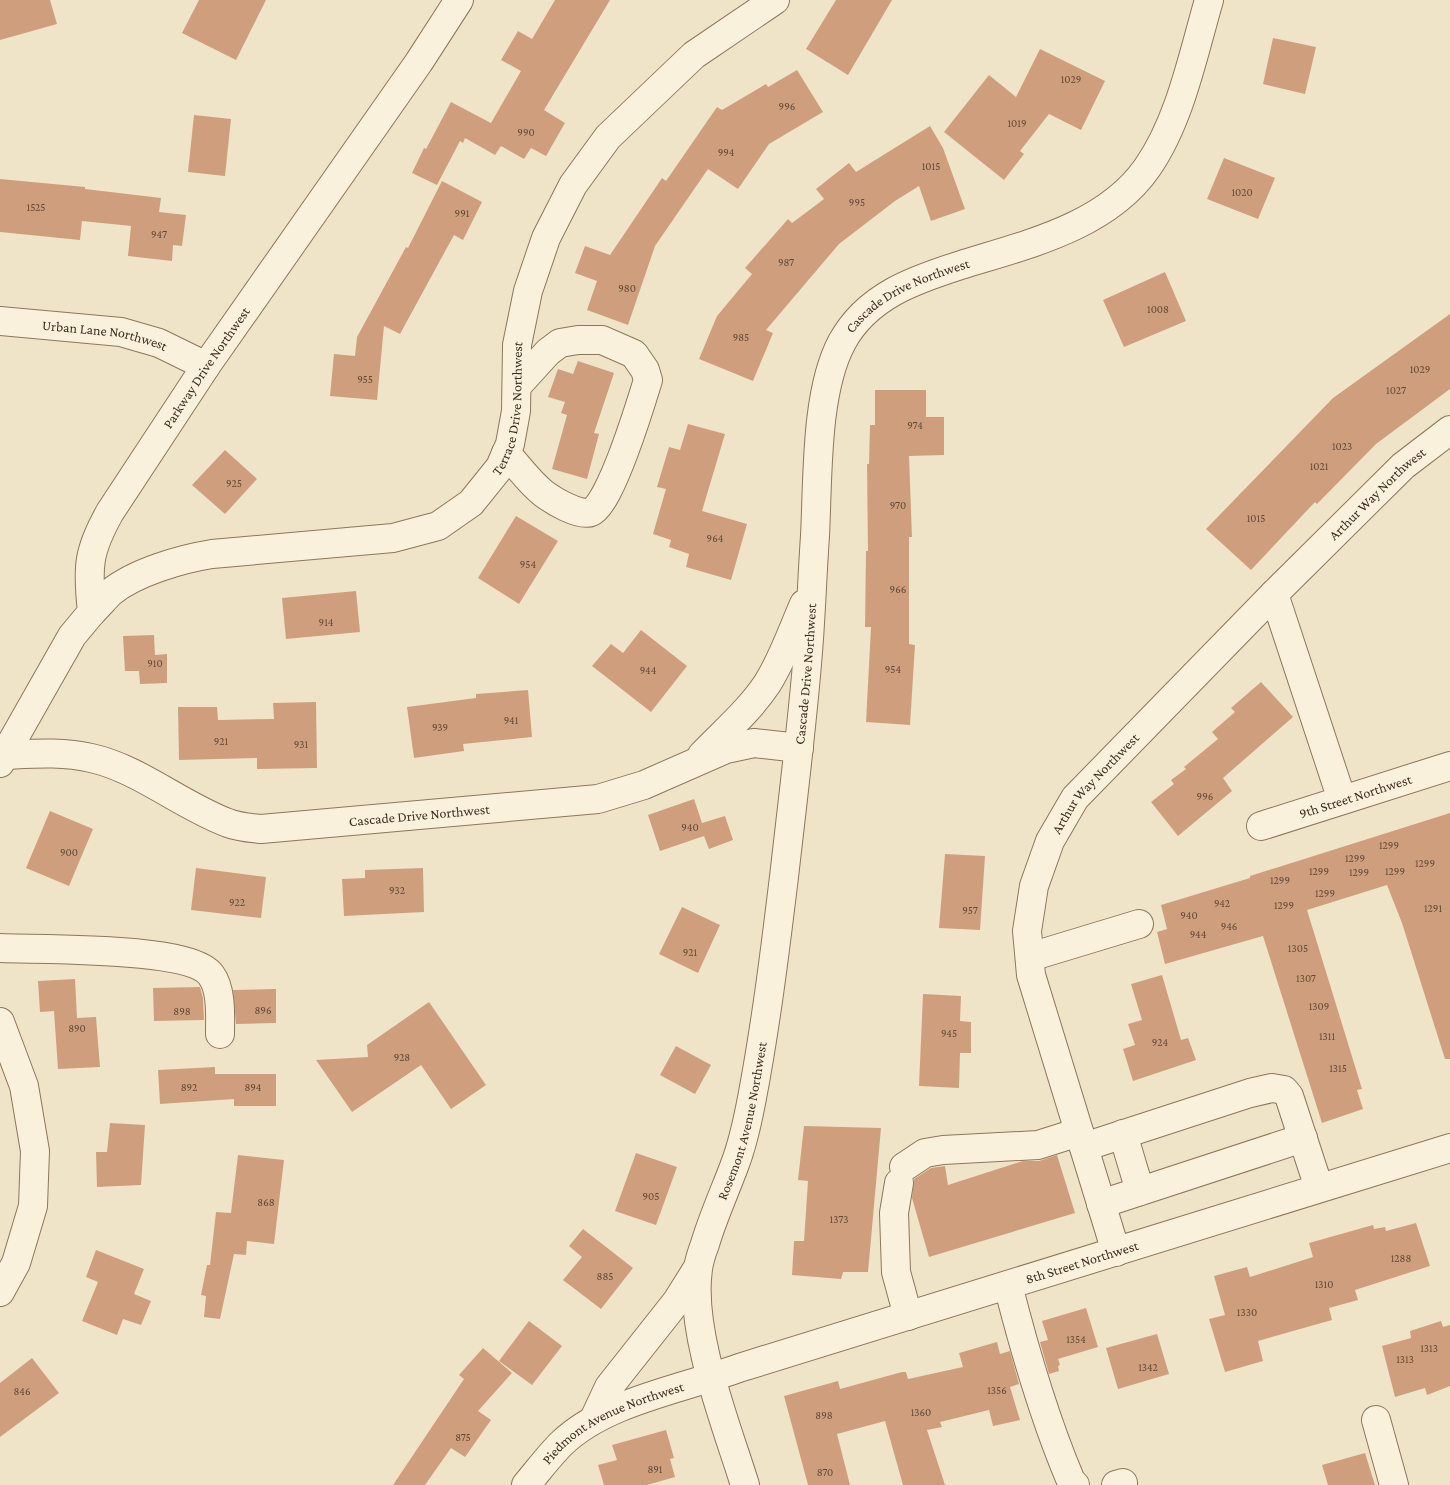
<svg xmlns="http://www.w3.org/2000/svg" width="1450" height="1485" font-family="'Crimson Pro',serif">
  <rect width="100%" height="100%" fill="#f0e4c8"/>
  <g fill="#cf9f7d">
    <path d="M0 0H50L57 24 0 40Z"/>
    <path d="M199 0H266L236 60 182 33Z"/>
    <path d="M555 0H610L544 110 565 123 546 156 531 148 524 159 501 146 495 155 465 138 463 143 460 141 437 185 412 173 424 148 426 149 451 102 491 123 521 71 501 60 518 31 532 39Z"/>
    <path d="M836 0H892L848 75 806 49Z"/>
    <path d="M1273 38 1316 47 1305 94 1263 84Z"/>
    <path d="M1040 49 1105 81 1081 130 1049 114 1020 151 1024 154 1004 180 944 132 989 75 1016 97Z"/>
    <path d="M797 70 823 112 769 144 738 189 708 169 655 246 628 325 587 310 597 281 575 273 585 246 610 255 662 178 666 181 717 107 722 110 766 84 768 87Z"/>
    <path d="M194 115 231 119 225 176 188 172Z"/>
    <path d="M930 126 943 148 965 209 931 221 919 186 895 201 839 244 766 330 773 333 753 381 699 359 717 316 752 274 745 268 788 219 792 223 824 199 816 189 849 163 856 172Z"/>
    <path d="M1224 158 1275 178 1258 219 1207 199Z"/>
    <path d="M0 179 85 187V189L161 198 159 212 186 215 182 246 173 245 172 261 128 256 131 226 82 221 80 240 0 232Z"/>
    <path d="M442 181 482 202 463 240 454 235 400 334 384 326 377 400 330 396 334 354 355 356 357 337 406 247 408 248Z"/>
    <path d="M1165 272 1186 321 1124 347 1103 300Z"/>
    <path d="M1450 314V389L1376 444 1317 504 1315 502 1251 570 1206 529 1333 398Z"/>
    <path d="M578 361 614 373 594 433 599 434 587 479 552 469 567 415 561 413 565 402 548 397 558 369 573 374Z"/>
    <path d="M875 390H926V417H944V455L909 456 912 537H909V644L915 645 910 725 866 722 871 627H865L866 551H868L867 464H869L870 425H875Z"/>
    <path d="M688 424 725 434 702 511 747 524 731 580 686 567 689 554 669 547 671 540 653 534 666 489 657 487 669 447 680 450Z"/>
    <path d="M225 450 257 479 225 514 192 485Z"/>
    <path d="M516 516 558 541 519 604 478 578Z"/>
    <path d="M356 591 360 632 286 639 282 598Z"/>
    <path d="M641 630 687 666 651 712 592 666 611 644 623 653Z"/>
    <path d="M154 635 155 655 167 654V683L140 684 139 671H125L123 636Z"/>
    <path d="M1261 682 1293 717 1223 778 1232 791 1178 836 1151 802 1174 784 1171 780 1186 769 1184 767 1218 739 1212 732 1235 712 1231 708Z"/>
    <path d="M528 690 532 737 463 744 464 751 414 758 407 707 476 698V694Z"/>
    <path d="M316 702 317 768 257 769V758L179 760 178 707H217L218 720 274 719 273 703Z"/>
    <path d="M694 799 702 823 725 816 733 840 709 849 704 836 660 851 648 815Z"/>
    <path d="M50 811 93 829 69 886 26 868Z"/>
    <path d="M1450 813V1059H1445L1402 923 1387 885 1307 910 1362 1089 1357 1090 1363 1109 1322 1123 1263 936 1165 964 1157 932 1167 929 1161 905 1250 878V876Z"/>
    <path d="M945 854 985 856 980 930 939 928Z"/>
    <path d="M196 868 266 877 261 918 191 910Z"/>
    <path d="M423 868 424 912 344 916 342 879 365 878V870Z"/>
    <path d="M682 907 720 925 698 973 659 954Z"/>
    <path d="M1162 975 1181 1040 1188 1038 1196 1060 1133 1081 1123 1049 1135 1045 1128 1024 1142 1020 1131 984Z"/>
    <path d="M75 979 77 1018 96 1017 100 1067 58 1069 54 1011 40 1012 38 981Z"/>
    <path d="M200 987 203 998 204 1020 154 1021 153 988Z"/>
    <path d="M276 989V1023L236 1024 233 990Z"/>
    <path d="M923 994 961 996 960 1021 971 1022V1053H960L959 1088 919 1086Z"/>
    <path d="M429 1002 486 1085 451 1109 421 1065 352 1112 316 1060 368 1057 367 1045Z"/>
    <path d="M676 1046 711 1065 695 1094 660 1075Z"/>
    <path d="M215 1067V1074H276V1106H234V1099L160 1104 158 1070Z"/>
    <path d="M110 1123 145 1125 141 1185 97 1187 96 1152H107Z"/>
    <path d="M804 1126 881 1128 868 1272H843L841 1279 792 1275 794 1241H804L808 1181 798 1180Z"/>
    <path d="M636 1153 677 1167 656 1225 615 1211Z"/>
    <path d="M238 1155 284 1160 274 1244 247 1241 246 1255 234 1254 220 1319 204 1317 206 1296 201 1295 207 1265H210L216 1212 231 1213Z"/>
    <path d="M1057 1155 1075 1213 929 1257 912 1198 914 1179 931 1168 945 1166 948 1185 1023 1161H1039Z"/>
    <path d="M1416 1223 1430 1266 1355 1290 1358 1300 1329 1308 1332 1320 1258 1341 1263 1361 1225 1372 1209 1319 1225 1315 1214 1276 1247 1267 1250 1277 1313 1257 1309 1243 1373 1225 1374 1229 1385 1227 1386 1231Z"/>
    <path d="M583 1229 633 1268 601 1309 563 1280 582 1257 569 1246Z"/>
    <path d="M96 1250 144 1269 134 1294 151 1301 141 1325 123 1319 117 1335 82 1321 98 1282 86 1277Z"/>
    <path d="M1086 1308 1098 1347 1058 1359 1060 1365 1058 1366 1059 1371 1049 1374 1040 1342 1048 1340 1042 1321Z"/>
    <path d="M529 1321 562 1346 532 1385 499 1361Z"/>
    <path d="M1441 1321 1443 1327 1450 1325V1386L1427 1395 1425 1388 1395 1397 1382 1346 1411 1338 1410 1331Z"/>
    <path d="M1157 1334 1169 1374 1118 1389 1106 1348Z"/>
    <path d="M997 1342 1000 1354 1010 1351 1019 1384 1010 1387 1020 1420 993 1426 989 1410 940 1422 942 1427 927 1430 945 1485H903L885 1421 837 1434 850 1485H808L784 1396 838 1381 840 1389 902 1372H906L908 1379 963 1367 959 1353Z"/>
    <path d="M483 1348 512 1373 478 1411 491 1420 465 1457 451 1448 425 1485H393L464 1379 459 1375Z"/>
    <path d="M32 1358 59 1393 0 1437V1383Z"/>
    <path d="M666 1430 674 1458 670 1459 675 1477 647 1485H604L598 1465 617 1460 612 1445Z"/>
    <path d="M1365 1453 1375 1485H1328L1322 1465Z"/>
  </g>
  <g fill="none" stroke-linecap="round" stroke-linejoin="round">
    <defs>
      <g id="minor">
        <path id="s1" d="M0 321 121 332 159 343 206 366"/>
        <path d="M506 453C518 466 529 482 543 493 552 500 580 517 591 512 610 505 641 403 648 380L645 370 634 354 602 340H578L560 343 548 352 517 386"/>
        <path d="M1274 594 1342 800"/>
        <path id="s2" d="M92 612C99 605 105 598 111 592 136 572 181 559 212 554L393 538 438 526 471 503 500 467 510 444 516 411 517 345 528 291 546 238 573 185 608 137 694 55 775 0"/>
        <path id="s3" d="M0 755C30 754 61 751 91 758 138 768 182 806 228 823 238 827 251 828 261 829L598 799 644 785 726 749 754 743 799 748"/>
        <path d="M702 755C724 732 749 711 767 684 783 659 792 631 804 604"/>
        <path id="s4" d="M0 763 72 636 92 612C87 567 88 551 110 512L206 366 419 62 459 0"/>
        <path id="s5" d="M1261 826 1450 766"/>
        <path d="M0 948C38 950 190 946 211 975 222 990 220 1016 220 1034"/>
        <path d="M1030 957 1139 924"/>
        <path d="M0 1022 24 1086 35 1151 33 1206 16 1263 0 1292"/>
        <path d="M1123 1134 1140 1191"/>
        <path d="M1084 1147 1250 1093 1272 1088 1284 1090 1289 1096 1319 1188"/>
        <path d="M904 1167 925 1153 943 1150 1038 1145 1079 1132"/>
        <path d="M899 1183 894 1213 896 1272 908 1316"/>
        <path d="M1101 1204 1303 1138"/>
        <path id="s6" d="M1116 1252 1031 975 1027 931 1034 886 1050 841 1075 798 1274 594 1403 466 1450 430"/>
        <path d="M1008 1285C1025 1352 1044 1418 1071 1481L1075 1485"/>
        <path d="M594 1419 609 1387 677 1301 697 1269"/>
        <path d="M1376 1420 1394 1485"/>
        <path id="s7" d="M526 1485C537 1472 548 1457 561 1444 605 1401 683 1389 739 1368L1450 1148"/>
        <path id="s8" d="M745 1485C726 1424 689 1332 698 1269 699 1261 702 1252 705 1244 713 1217 725 1191 735 1164 743 1143 748 1119 752 1098 766 1024 775 951 784 877 792 806 801 735 807 664 811 621 812 578 815 536 818 479 815 392 842 342 867 296 914 280 961 265 1025 245 1106 227 1147 168 1180 121 1193 55 1209 0"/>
        <path d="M1116 1485 1123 1483"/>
      </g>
    </defs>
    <use href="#minor" stroke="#8d765c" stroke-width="30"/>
    <use href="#minor" stroke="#faf1dc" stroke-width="28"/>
  </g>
  <g text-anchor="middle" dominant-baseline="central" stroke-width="4" stroke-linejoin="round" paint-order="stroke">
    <g font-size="11" fill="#624a37">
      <text x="1071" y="79">1029</text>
      <text x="787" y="106">996</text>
      <text x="1017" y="123">1019</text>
      <text x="526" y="132">990</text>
      <text x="726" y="152">994</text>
      <text x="931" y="166">1015</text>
      <text x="1242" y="192">1020</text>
      <text x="857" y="202">995</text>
      <text x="36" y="207">1525</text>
      <text x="462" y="213">991</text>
      <text x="159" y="234">947</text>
      <text x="786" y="262">987</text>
      <text x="627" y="288">980</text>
      <text x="1158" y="309">1008</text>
      <text x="741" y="337">985</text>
      <text x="1420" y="369">1029</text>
      <text x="365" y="379">955</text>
      <text x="1396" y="390">1027</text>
      <text x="915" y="425">974</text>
      <text x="1342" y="446">1023</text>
      <text x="1319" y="466">1021</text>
      <text x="234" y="483">925</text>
      <text x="898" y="505">970</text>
      <text x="1256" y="518">1015</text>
      <text x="715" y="538">964</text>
      <text x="528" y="564">954</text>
      <text x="898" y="589">966</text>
      <text x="326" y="622">914</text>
      <text x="155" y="663">910</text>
      <text x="893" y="669">954</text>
      <text x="648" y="670">944</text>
      <text x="511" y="720">941</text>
      <text x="440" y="727">939</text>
      <text x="221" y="741">921</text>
      <text x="301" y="744">931</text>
      <text x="1205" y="796">996</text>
      <text x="690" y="827">940</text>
      <text x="1389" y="845">1299</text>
      <text x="69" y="852">900</text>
      <text x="1355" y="858">1299</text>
      <text x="1425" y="863">1299</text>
      <text x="1319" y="871">1299</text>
      <text x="1395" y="871">1299</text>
      <text x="1359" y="872">1299</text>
      <text x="1280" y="880">1299</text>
      <text x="397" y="890">932</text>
      <text x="1325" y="893">1299</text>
      <text x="237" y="902">922</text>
      <text x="1222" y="903">942</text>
      <text x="1284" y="905">1299</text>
      <text x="1433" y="908">1291</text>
      <text x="970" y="910">957</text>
      <text x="1189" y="915">940</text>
      <text x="1229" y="926">946</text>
      <text x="1198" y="934">944</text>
      <text x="1298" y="948">1305</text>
      <text x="690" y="952">921</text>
      <text x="1306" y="978">1307</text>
      <text x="1319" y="1006">1309</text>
      <text x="263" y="1010">896</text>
      <text x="182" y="1011">898</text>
      <text x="77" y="1028">890</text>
      <text x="949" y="1033">945</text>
      <text x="1327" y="1036">1311</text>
      <text x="1160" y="1042">924</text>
      <text x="402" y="1057">928</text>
      <text x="1338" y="1068">1315</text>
      <text x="189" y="1087">892</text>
      <text x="253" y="1087">894</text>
      <text x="651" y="1196">905</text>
      <text x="266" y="1202">868</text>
      <text x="839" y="1219">1373</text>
      <text x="1401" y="1258">1288</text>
      <text x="605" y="1276">885</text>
      <text x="1324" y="1284">1310</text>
      <text x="1247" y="1312">1330</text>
      <text x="1076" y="1339">1354</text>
      <text x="1429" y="1348">1313</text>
      <text x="1405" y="1359">1313</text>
      <text x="1148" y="1367">1342</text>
      <text x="997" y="1390">1356</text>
      <text x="22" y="1391">846</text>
      <text x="921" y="1412">1360</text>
      <text x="824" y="1415">898</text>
      <text x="463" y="1437">875</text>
      <text x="655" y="1469">891</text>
      <text x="825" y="1472">870</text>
    </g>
    <g font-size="14" fill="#3d2e20" stroke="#f7eed8">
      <text stroke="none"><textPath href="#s8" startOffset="1249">Cascade Drive Northwest</textPath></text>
      <text stroke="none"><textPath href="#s1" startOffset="106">Urban Lane Northwest</textPath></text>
      <text stroke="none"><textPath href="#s4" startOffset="455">Parkway Drive Northwest</textPath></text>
      <text stroke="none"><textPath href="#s2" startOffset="511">Terrace Drive Northwest</textPath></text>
      <text stroke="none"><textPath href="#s6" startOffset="906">Arthur Way Northwest</textPath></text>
      <text stroke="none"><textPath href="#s8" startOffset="830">Cascade Drive Northwest</textPath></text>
      <text stroke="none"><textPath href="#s6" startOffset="501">Arthur Way Northwest</textPath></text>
      <text stroke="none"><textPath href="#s5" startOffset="99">9th Street Northwest</textPath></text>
      <text stroke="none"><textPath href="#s3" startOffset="436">Cascade Drive Northwest</textPath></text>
      <text stroke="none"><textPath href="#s8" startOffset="378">Rosemont Avenue Northwest</textPath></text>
      <text stroke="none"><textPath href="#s7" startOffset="608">8th Street Northwest</textPath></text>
      <text stroke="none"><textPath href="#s7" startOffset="110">Piedmont Avenue Northwest</textPath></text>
    </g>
  </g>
</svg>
